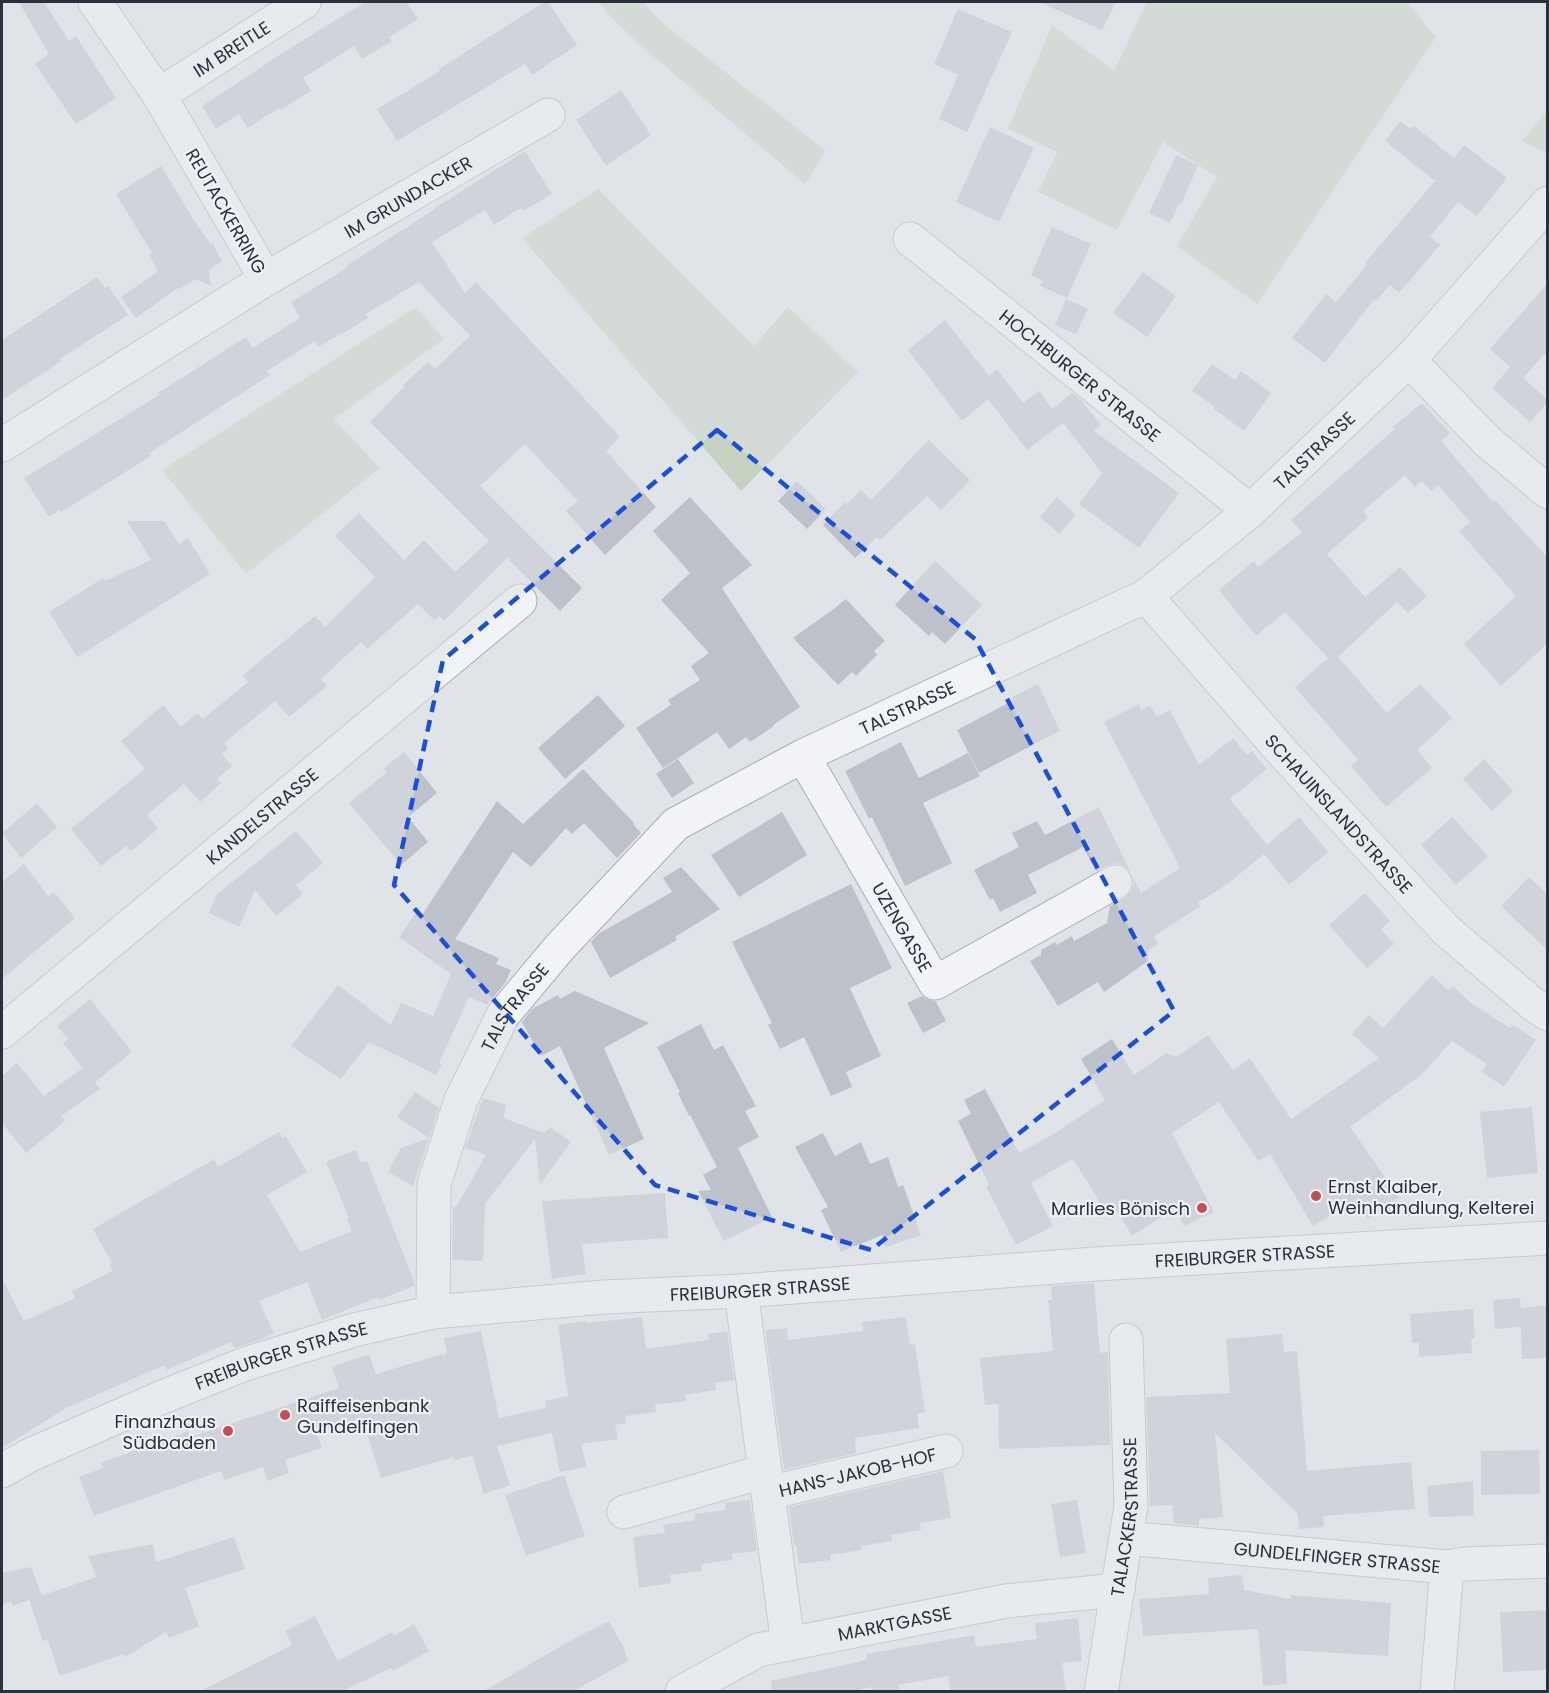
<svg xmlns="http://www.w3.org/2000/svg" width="1549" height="1693" font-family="Poppins,sans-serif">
  <rect width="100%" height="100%" fill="#e0e3e8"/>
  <g fill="#c5d1c1">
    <path d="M598 2H643L660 21 825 150 818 164 805 184 641 46 612 18Z"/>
    <path d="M1147 2H1407L1436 37 1257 304 1177 246 1217 177 1163 142 1117 230 1038 192 1057 152 1008 129 1052 25 1114 71Z"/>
    <path d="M1547 111V154L1522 141Z"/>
    <path d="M598 189 754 346 788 307 858 372 741 491 522 238Z"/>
    <path d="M416 307 444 339 334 419 380 468 246 574 162 470Z"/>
  </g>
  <g fill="#bdc1ca">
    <path d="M19 2H44L69 41 76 36 116 98 76 124 35 64 49 54Z"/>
    <path d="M365 2H407L418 19 389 37 392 41 362 59 354 46 303 78 311 91 280 110 279 108 248 128 239 114 216 129 202 106 265 65V64Z"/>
    <path d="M544 2H548L577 45 532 75 525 64 397 141 377 109 440 71 439 69Z"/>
    <path d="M1039 2H1116L1102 30Z"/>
    <path d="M958 9 1012 32 967 132 939 119 958 75 934 64Z"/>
    <path d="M621 90 651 135 606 166 576 120Z"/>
    <path d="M1400 121 1411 129 1414 126 1454 158 1464 145 1507 178 1477 216 1458 202 1430 237 1440 245 1399 293 1390 285 1376 301 1374 299 1325 363 1292 338 1326 294 1336 302 1367 265 1365 263 1435 181 1385 141Z"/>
    <path d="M990 127 1034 148 999 222 956 202Z"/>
    <path d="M525 151 552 194 523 211 521 208 494 225 485 210 432 242 465 293 476 282 620 437 606 451 656 507 605 555 566 511 578 501 525 444 480 486 582 588 560 611 507 558 444 621 439 616 435 621 418 604 367 649 361 642 321 679 327 686 289 717 275 701 224 743 228 749 222 754 232 766 217 779 221 783 200 802 184 784 147 815 158 829 131 851 126 846 101 866 71 829 145 769 121 741 163 705 181 727 197 713 203 719 248 682 243 675 315 616 325 627 375 577 335 536 359 513 404 560 424 540 455 572 489 541 370 422 405 386 403 385 428 362 435 369 470 336 419 282 366 314 368 318 342 334V333L318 347 315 341 267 371 270 375 149 453 151 456 61 512 59 510 49 517 24 478 159 395 158 393 246 337 253 348 300 318 291 302 347 268 346 266 435 209V208Z"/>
    <path d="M1176 155 1198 165 1181 205 1179 204 1170 223 1149 213Z"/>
    <path d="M161 166 197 225 210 243 213 244 222 261 209 270 211 286 196 279 179 289 178 288 136 318 121 297 158 271 149 255 152 253 116 194Z"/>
    <path d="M1052 227 1091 244 1067 298 1040 286 1043 281 1031 275Z"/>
    <path d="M1143 272 1176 296 1147 337 1113 313Z"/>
    <path d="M97 277 105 288 108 286 128 315 60 359 62 361 2 400V340Z"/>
    <path d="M1548 283V350L1523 378 1548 400V402L1530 422 1492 388 1510 367 1490 349Z"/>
    <path d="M1066 299 1088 309 1076 334 1055 325Z"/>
    <path d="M945 320 989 376 997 369 1023 403 1039 391 1052 409 1072 393 1081 400 1101 425 1094 431 1179 493 1139 548 1079 504 1102 473 1063 423 1027 450 988 399 962 421 908 350Z"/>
    <path d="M1212 364 1235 380 1241 371 1271 393 1244 431 1214 409 1215 407 1192 391Z"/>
    <path d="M1422 403 1450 433 1441 441 1493 502 1495 500 1548 558V643L1501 686 1464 644 1516 596 1459 531 1470 522 1438 485 1431 491 1422 481 1415 487 1405 475 1363 511 1368 518 1327 554 1365 597 1400 567 1427 596 1408 613 1397 602 1338 657 1387 713 1420 684 1452 718 1417 750 1432 768 1386 807 1351 766 1358 760 1295 687 1328 658 1285 612 1256 636 1219 590 1254 561 1258 567 1302 532 1291 520 1395 429 1393 427Z"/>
    <path d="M929 440 970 480 941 510 927 496 880 540 877 537 855 558 823 525 845 502 847 504 861 490 871 500Z"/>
    <path d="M797 481 826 509 807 529 778 501Z"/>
    <path d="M690 497 752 565 722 588 800 707 773 725 774 726 750 742 746 737 729 749 717 732 663 768 636 728 671 705 668 700 700 680 691 666 709 653 661 600 690 573 653 531Z"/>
    <path d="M1057 497 1076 515 1059 534 1040 517Z"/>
    <path d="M127 521H164L179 544 188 538 210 574 77 657 49 612 103 578 105 581 151 560Z"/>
    <path d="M935 561 982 605 945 644 932 632 929 636 895 605Z"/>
    <path d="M846 599 885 641 874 651 877 655 856 676 852 672 838 685 793 638 835 608Z"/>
    <path d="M1038 684 1060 731 979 773 957 730 1014 700 1012 697Z"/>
    <path d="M598 695 625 726 565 779 538 748Z"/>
    <path d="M1139 704 1141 710 1150 705 1157 717 1170 710 1199 765 1233 738 1247 755 1252 751 1267 769 1230 799 1267 845 1299 817 1328 852 1289 885 1264 854 1230 882 1198 903 1201 906 1154 936 1158 944 1148 951V961L1104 992 1098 982 1058 1006 1030 961 1041 955V950L1055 942 1057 945 1072 936 1074 941 1107 923 1110 906 1124 898 1131 891 1134 883 1132 876 1141 893 1180 868 1104 722Z"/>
    <path d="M901 742 919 778 968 753 980 776 923 803 952 863 905 886 872 817 869 819 845 771Z"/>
    <path d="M404 752 437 793 408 817 428 842 401 865 349 803 387 772 384 768Z"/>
    <path d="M678 759 694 783 672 798 656 774Z"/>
    <path d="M1484 759 1513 791 1492 811 1463 779Z"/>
    <path d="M583 769 634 823 633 824 641 833 617 858 584 823 572 834 566 828 531 867 513 852 455 939 499 958 496 964 511 970 505 983 487 1005 469 997 439 1063 442 1065 436 1075 369 1042 341 1079 291 1046 338 985 391 1025 401 1003 433 1016 451 974 399 937 417 911 422 915 497 801 523 824Z"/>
    <path d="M37 803 57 827 21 858 2 833Z"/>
    <path d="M1099 807 1130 871 1124 866 1115 863 1106 866 1096 871 1083 847 1028 875 1037 893 1000 912 993 898 990 900 974 870 1019 847 1012 833 1037 821 1045 835Z"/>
    <path d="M782 812 807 855 739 897 711 855Z"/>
    <path d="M1452 817 1488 856 1456 885 1421 845Z"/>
    <path d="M296 831 323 863 296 885 303 894 276 916 255 890 239 927 209 913 216 895Z"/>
    <path d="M24 864 48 896 54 892 75 918 2 979V882Z"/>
    <path d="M681 867 720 909 675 937 677 940 610 978 591 942 598 934 672 892 663 878Z"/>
    <path d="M1529 877 1548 895V951L1501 906Z"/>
    <path d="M851 884 892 968 850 988 881 1056 846 1072 852 1087 831 1096 804 1037 780 1049 768 1025 772 1023 732 942Z"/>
    <path d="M1365 893 1390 921 1381 929 1394 944 1367 968 1329 925Z"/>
    <path d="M1432 975 1448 990 1453 986 1471 1003 1510 1028 1513 1025 1536 1040 1504 1087 1482 1072 1487 1064 1452 1041 1421 1075 1350 1127 1399 1197 1368 1219 1356 1200 1313 1226 1270 1154 1258 1161 1219 1102 1172 1133 1214 1212 1184 1226 1175 1208 1132 1236 1115 1208 1107 1214 1073 1159 1031 1183 1053 1226 1016 1245 986 1187 989 1185 958 1121 971 1114 964 1100 985 1089 1019 1153 1052 1135 1105 1100 1081 1059 1112 1039 1134 1075 1166 1053 1176 1057 1208 1035 1233 1070 1250 1058 1291 1119 1379 1058 1352 1034 1369 1015 1383 1028Z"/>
    <path d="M575 991 649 1023 604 1048 644 1139 609 1155 560 1046 541 1056 522 1022 532 1009 558 995 560 999Z"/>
    <path d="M922 996 926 999 936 1002 946 1021 923 1033 907 1003Z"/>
    <path d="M90 999 132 1052 95 1082 100 1089 61 1116 65 1121 26 1153 2 1123V1076L17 1063 44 1096 83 1068 63 1043 68 1039 57 1026Z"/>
    <path d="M701 1024 714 1050 723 1045 756 1106 745 1111 759 1137 738 1148 772 1217 724 1241 698 1191 711 1190 703 1175 717 1167 690 1115 689 1116 678 1093 680 1092 657 1047Z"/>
    <path d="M415 1092 439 1108 413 1186 388 1172 401 1148 429 1138 397 1117Z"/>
    <path d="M483 1098 507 1105 503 1118 544 1133 550 1127 571 1142 540 1185 535 1139 485 1204 483 1261 452 1260 453 1207H456L486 1155 465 1148Z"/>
    <path d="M1532 1107 1538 1173 1487 1178 1480 1112Z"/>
    <path d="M279 1132 283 1138 286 1136 307 1172 267 1195 300 1252 352 1231 347 1219 349 1218 326 1162 356 1150 361 1163 367 1161 414 1281V1286L379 1300 378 1297 322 1320 307 1282 259 1301 274 1333 260 1340 234 1348 231 1342 167 1370 165 1365 66 1408 2 1448V1278L24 1321 75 1298 72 1291 113 1271 109 1265 112 1263 93 1229 214 1159 218 1167Z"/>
    <path d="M823 1133 835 1156 861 1142 870 1164 888 1157 898 1187 903 1185 921 1235 886 1247 882 1235 841 1252 821 1210 828 1207 795 1147Z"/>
    <path d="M665 1193 668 1238 582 1244 586 1274 552 1279 542 1201Z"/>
    <path d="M1094 1283 1100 1353 1108 1352 1110 1445 999 1449 998 1404 985 1405 980 1358 1053 1351 1048 1300H1052L1051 1286Z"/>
    <path d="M1520 1298 1521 1311V1308L1548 1305V1358L1522 1359 1521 1327 1495 1329 1493 1300Z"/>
    <path d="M1473 1309 1475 1338 1471 1339 1472 1353 1419 1357V1343H1412L1410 1314Z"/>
    <path d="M642 1317 646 1349 709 1340 708 1334 727 1331 734 1380 715 1383 716 1390 685 1395 686 1401 655 1405 656 1412 625 1416 626 1423 615 1425 618 1439 581 1444 587 1467 560 1472 552 1433 497 1446 510 1485 484 1494 472 1455 454 1461 453 1457 381 1478 362 1418 317 1433 322 1448 285 1460 289 1473 267 1481 263 1467 224 1480 221 1471 94 1516 79 1477 103 1468 101 1463 188 1431 190 1437 339 1388 332 1367 369 1354 376 1374 443 1354 445 1359V1353H447L444 1338 481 1331 499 1418 546 1408 545 1401 568 1396 558 1325 586 1321 587 1323Z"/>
    <path d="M906 1317 910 1344 915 1345 925 1412 917 1414 919 1428 855 1438 856 1453 784 1470 765 1330 787 1328 788 1340 863 1331 862 1322Z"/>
    <path d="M1282 1334 1284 1352 1297 1351 1307 1471 1411 1462 1415 1509 1323 1516 1324 1527 1299 1529 1298 1514 1215 1433 1223 1517 1199 1519V1526L1174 1523 1172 1505 1150 1506 1146 1397 1230 1393 1226 1339Z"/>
    <path d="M1539 1450 1540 1494 1481 1495V1451Z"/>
    <path d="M943 1471 951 1518 920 1523 921 1530 891 1535 892 1541 861 1546 862 1550 830 1555 831 1560 799 1564 796 1545 794 1546 789 1507Z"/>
    <path d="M564 1475 585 1536 526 1556 505 1495Z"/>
    <path d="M1473 1481 1474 1516 1429 1517 1427 1486Z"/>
    <path d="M750 1500 757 1551 732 1554 733 1560 701 1564 702 1571 670 1575 671 1583 639 1588 633 1537 665 1533 663 1525 695 1520V1514L726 1510 725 1503Z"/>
    <path d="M1077 1500 1086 1553 1060 1557 1051 1504Z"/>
    <path d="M234 1537 245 1569 185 1588 199 1626 169 1638 166 1632 125 1657 124 1654 60 1676 48 1640 43 1641 29 1600 13 1606 11 1601 2 1605V1573L31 1567 42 1596 32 1599 96 1577 88 1556 153 1544 156 1562Z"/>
    <path d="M1242 1575 1244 1590 1290 1599V1595L1391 1603 1388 1656 1285 1650 1287 1684 1263 1686 1258 1629 1143 1636 1139 1599 1209 1594 1208 1578Z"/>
    <path d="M1548 1610V1670L1503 1672 1500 1612Z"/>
    <path d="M315 1616 338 1661 392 1632 394 1636 414 1624 429 1651 393 1671 391 1668 340 1692H199L292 1645 285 1631Z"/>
    <path d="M1078 1618 1082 1661 1062 1663 1066 1692H951L948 1676 898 1685 900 1692H872V1687L848 1692H772L771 1681 867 1660 866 1654 974 1635 976 1647 1037 1639 1035 1623Z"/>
    <path d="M609 1621 623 1646 628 1661 572 1692H482L575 1638Z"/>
  </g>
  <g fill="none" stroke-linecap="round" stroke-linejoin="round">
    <defs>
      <g id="minor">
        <path id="s1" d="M159 95 304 2"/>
        <path id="s2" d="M910 239 1250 511"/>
        <path id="s3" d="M266 279 548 115"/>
        <path d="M1409 360 1487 441 1548 492"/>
        <path d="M2 445 266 279 159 95 95 2"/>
        <path id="s4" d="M1146 596 1285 755 1446 930 1534 1005 1548 1014"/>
        <path id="s5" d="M803 756 935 983 1115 882"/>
        <path id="s6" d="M2 1032 520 601"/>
        <path d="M741 1291 788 1644"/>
        <path id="s7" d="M433 1312 434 1184 461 1100 503 1015 560 947 676 824 803 756 1146 596 1250 511 1409 360 1548 203"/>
        <path id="s8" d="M2 1471 28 1456 160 1398 245 1364 354 1330 433 1312 604 1297 741 1291 1095 1264 1548 1238"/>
        <path id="s9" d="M768 1493 946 1451"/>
        <path d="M624 1512 765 1471"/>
        <path id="s10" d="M1126 1538 1447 1567 1465 1564 1548 1561"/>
        <path id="s11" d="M682 1692 758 1650 1006 1601 1118 1590"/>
        <path id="s12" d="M1101 1692 1131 1506 1126 1340"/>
        <path d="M1437 1692 1447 1567"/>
      </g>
    </defs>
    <use href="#minor" stroke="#a9adb5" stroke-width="35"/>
    <use href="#minor" stroke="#f2f3f6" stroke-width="33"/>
  </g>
  <path d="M0 0H1549V1693H0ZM717 430 975 639 1174 1011 871 1250 655 1185 394 885 443 660Z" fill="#e0e3e8" fill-opacity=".55" fill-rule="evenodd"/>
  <path fill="none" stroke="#1d4ed8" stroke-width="4.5" stroke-dasharray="12 8" stroke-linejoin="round" d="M717 430 975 639 1174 1011 871 1250 655 1185 394 885 443 660Z"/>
  <g fill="#c64c57" stroke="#eff1f6" stroke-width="2">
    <circle cx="1316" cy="1196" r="6"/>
    <circle cx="1202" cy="1208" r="6"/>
    <circle cx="285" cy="1415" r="6"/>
    <circle cx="228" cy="1431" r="6"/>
  </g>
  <g text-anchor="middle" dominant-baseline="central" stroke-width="4.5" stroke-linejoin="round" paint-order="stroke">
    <g font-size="18" fill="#29303e" stroke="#eff1f6">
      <text stroke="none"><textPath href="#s1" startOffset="86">IM BREITLE</textPath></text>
      <text stroke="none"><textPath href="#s3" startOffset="164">IM GRUNDACKER</textPath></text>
      <text transform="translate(226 211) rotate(60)">REUTACKERRING</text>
      <text stroke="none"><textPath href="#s2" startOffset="218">HOCHBURGER STRASSE</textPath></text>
      <text stroke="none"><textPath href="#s7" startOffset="1314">TALSTRASSE</textPath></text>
      <text stroke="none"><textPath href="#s7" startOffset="828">TALSTRASSE</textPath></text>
      <text stroke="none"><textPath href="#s4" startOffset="291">SCHAUINSLANDSTRASSE</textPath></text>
      <text stroke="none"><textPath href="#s6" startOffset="338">KANDELSTRASSE</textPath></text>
      <text stroke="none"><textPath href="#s5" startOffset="198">UZENGASSE</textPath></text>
      <text stroke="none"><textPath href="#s7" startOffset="324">TALSTRASSE</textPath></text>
      <text stroke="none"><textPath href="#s8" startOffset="1275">FREIBURGER STRASSE</textPath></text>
      <text stroke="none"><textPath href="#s8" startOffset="789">FREIBURGER STRASSE</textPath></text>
      <text stroke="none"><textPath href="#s8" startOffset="303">FREIBURGER STRASSE</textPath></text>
      <text stroke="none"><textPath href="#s9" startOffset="92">HANS-JAKOB-HOF</textPath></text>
      <text stroke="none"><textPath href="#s12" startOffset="177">TALACKERSTRASSE</textPath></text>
      <text stroke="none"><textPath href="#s10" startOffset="212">GUNDELFINGER STRASSE</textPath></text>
      <text stroke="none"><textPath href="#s11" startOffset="226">MARKTGASSE</textPath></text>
    </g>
    <g font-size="18" fill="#29303e" stroke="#eff1f6" text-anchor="start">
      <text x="1328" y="1186">Ernst Klaiber,<tspan x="1328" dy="21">Weinhandlung, Kelterei</tspan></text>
      <text x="1190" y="1208" text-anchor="end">Marlies Bönisch</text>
      <text x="297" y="1405">Raiffeisenbank<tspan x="297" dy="21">Gundelfingen</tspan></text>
      <text x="216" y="1421" text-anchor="end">Finanzhaus<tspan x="216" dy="21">Südbaden</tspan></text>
    </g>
  </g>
  <rect width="1549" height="1693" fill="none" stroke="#29303e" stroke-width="6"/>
</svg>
